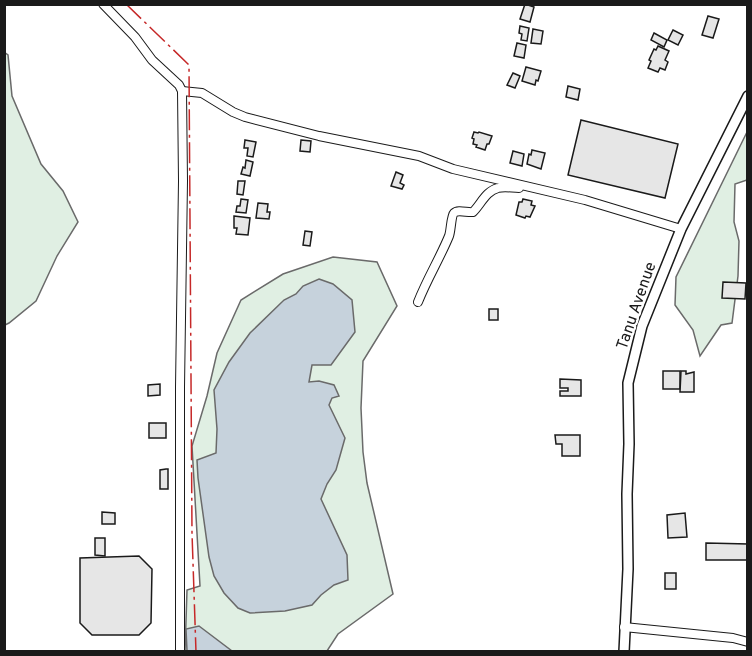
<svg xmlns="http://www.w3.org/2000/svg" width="752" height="656" font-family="Overpass,sans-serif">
  <rect width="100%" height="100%" fill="#fff"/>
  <g fill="#e0efe3" stroke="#6a6a6a" stroke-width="1.5">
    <path d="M4 52 8 55 12 96 41 164 63 191 78 222 57 256 36 301 9 323 5 325Z"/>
    <path d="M747 132V180L735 184 734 222 739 241 738 276 732 323 721 325 700 356 693 330 675 305 676 277Z"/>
    <path d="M333 257 377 262 397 306 363 361 361 408 363 452 367 483 393 594 338 634 327 651 185 652 187 590 200 586 192 446 207 396 217 353 241 300 283 274Z"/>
  </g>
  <g fill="#c6d2dc" stroke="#6a6a6a" stroke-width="1.5">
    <path d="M319 279 333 284 352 300 355 332 331 365H312L309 382 319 381 334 385 339 396 332 398 329 405 345 438 336 470 327 484 321 499 347 555 348 580 334 585 321 595 312 605 285 611 250 613 238 608 224 593 214 576 209 557 198 478 197 460 216 453 217 429 214 390 229 362 250 333 284 300 296 294 303 286Z"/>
    <path d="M199 626 232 651H187L186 629Z"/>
  </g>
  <g fill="#e6e6e6" stroke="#1a1a1a" stroke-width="1.5">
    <path d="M525 4 534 7 530 22 520 19Z"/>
    <path d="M708 16 719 19 713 38 702 35Z"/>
    <path d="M520 26 529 28 527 41 521 40 522 34 519 33Z"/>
    <path d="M533 29 543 31 541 44 531 43Z"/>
    <path d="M673 30 683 35 678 45 668 40Z"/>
    <path d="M654 33 667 40 664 47 651 40Z"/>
    <path d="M517 43 526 45 524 58 514 56Z"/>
    <path d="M658 46 669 51 665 60 668 62 665 70 660 68 658 72 648 68 651 61 649 60 654 49 656 50Z"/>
    <path d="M526 67 541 71 538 81 536 80 535 85 522 81Z"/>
    <path d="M513 73 520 76 515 88 507 85Z"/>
    <path d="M568 86 580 89 578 100 566 97Z"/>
    <path d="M581 120 678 144 665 198 568 175Z"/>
    <path d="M474 132 478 133 479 132 492 136 489 144H487L485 150 476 147 477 145 473 144 474 139 472 138Z"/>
    <path d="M245 140 256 142 253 157 247 156 248 148H244Z"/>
    <path d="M301 140 311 141 310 152 300 151Z"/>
    <path d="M532 150 545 153 541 169 527 164 529 154 531 155Z"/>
    <path d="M513 151 524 154 522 166 510 163Z"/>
    <path d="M246 160 253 162 250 176 241 174 243 167 245 168Z"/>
    <path d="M396 172 403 175 400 183 404 185 402 189 391 186Z"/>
    <path d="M238 181H245L243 195 237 194Z"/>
    <path d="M241 199 248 200 246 213 236 212 237 206H240Z"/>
    <path d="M523 199 532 201 531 205 535 206 530 217 526 216 525 218 516 215 519 202H522Z"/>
    <path d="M258 203 268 204 267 212H270L269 219 256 218Z"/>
    <path d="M234 216 250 218 248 235 236 234 237 228H234Z"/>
    <path d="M305 231 312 232 310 246 303 245Z"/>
    <path d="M723 282 746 283 745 299 722 298Z"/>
    <rect x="489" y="309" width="9" height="11"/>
    <rect x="663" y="371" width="17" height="18"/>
    <path d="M681 371H686V374L694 372V392H680Z"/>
    <path d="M560 379 581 380V396H560V391H568V388H560Z"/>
    <path d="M160 384V395L148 396V385Z"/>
    <rect x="149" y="423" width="17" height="15"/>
    <path d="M555 435H580V456H562V444H556Z"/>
    <path d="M166 469H168V489H160V470Z"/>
    <path d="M102 512 115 513V524H102Z"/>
    <path d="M685 513 687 537 668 538 667 515Z"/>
    <path d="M95 538H105V556L95 555Z"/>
    <path d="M706 543 748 544V560H706Z"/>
    <path d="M139 556 152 569 151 623 139 635H92L80 623V558Z"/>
    <rect x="665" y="573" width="11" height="16"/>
  </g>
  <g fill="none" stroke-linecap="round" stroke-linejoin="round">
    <defs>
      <g id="minor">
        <path d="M103 4 135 37 152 60 179 85 182 91 183 181 180 387V652"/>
        <path d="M182 91 202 93 233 112 245 117 319 136 419 156 453 169 585 200 681 229"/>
        <path d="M418 302C427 279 440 258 449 236 451 231 451 216 454 213 458 209 468 213 473 212 481 204 486 191 498 188 505 186 512 188 519 188"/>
        <path d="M624 627 733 638 748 642"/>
      </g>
      <path id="tertiary" d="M624 652 628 569 627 494 629 444 628 383 642 326 681 229 748 96"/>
    </defs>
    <use href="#minor" stroke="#1a1a1a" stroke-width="10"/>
    <use href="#tertiary" stroke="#1a1a1a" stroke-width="12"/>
    <use href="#minor" stroke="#fff" stroke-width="8"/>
    <use href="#tertiary" stroke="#fff" stroke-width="9"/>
    <path stroke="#c62828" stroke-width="1.5" stroke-dasharray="21 4.5 3 4.5" stroke-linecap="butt" d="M126 4 189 65 192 533 196 652"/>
  </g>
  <g text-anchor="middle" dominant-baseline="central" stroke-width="4.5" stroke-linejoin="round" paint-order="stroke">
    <g font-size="16" fill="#1a1a1a" stroke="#fff">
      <text transform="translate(637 306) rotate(-71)">Tanu Avenue</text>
    </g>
  </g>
  <rect width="752" height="656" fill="none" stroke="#1a1a1a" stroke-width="12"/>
</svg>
